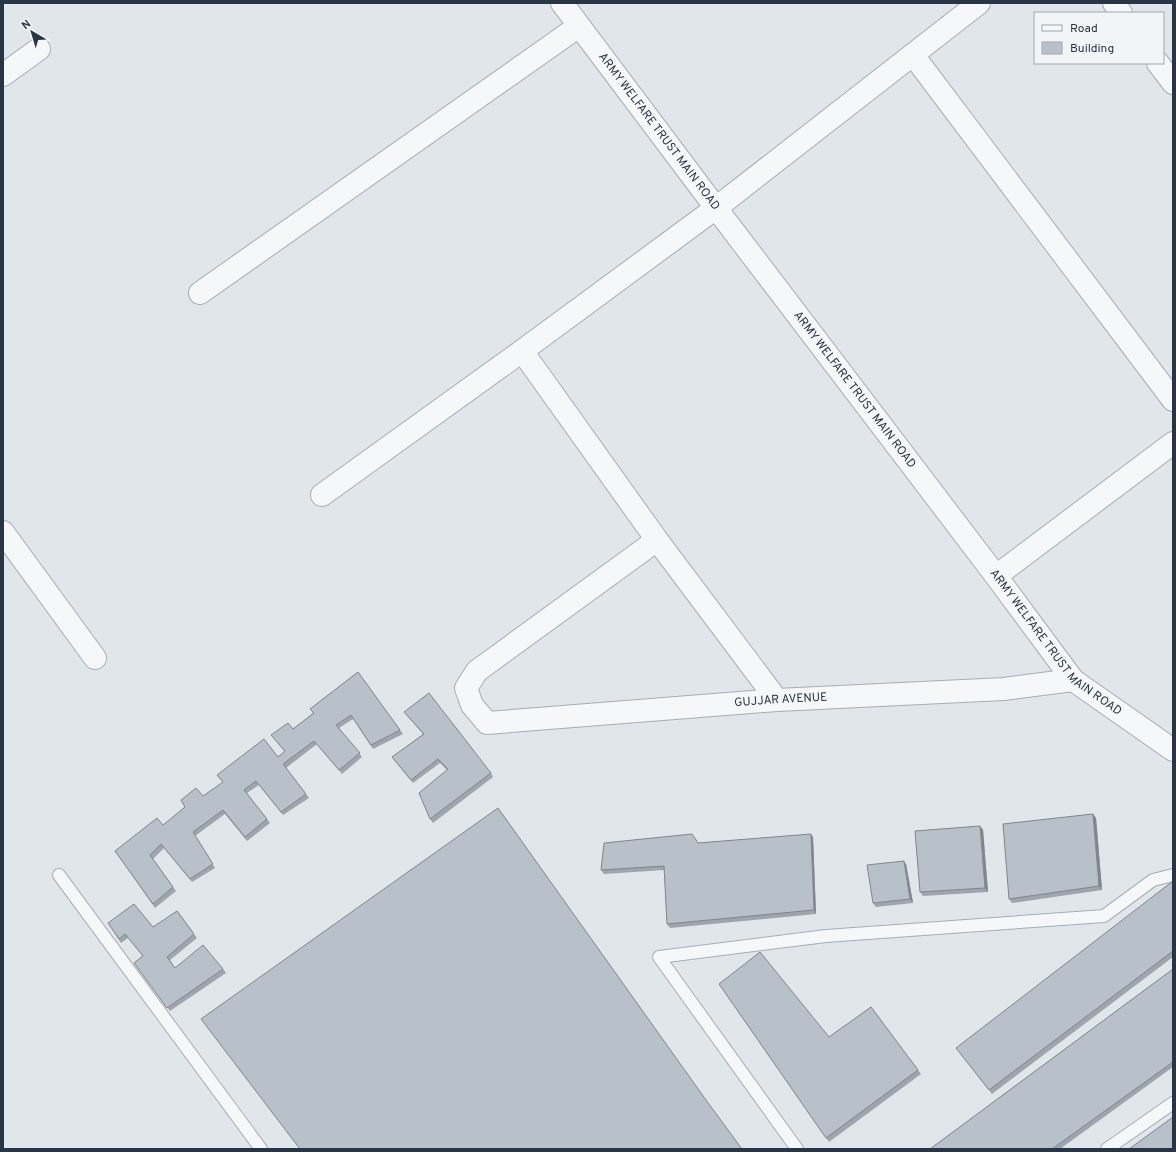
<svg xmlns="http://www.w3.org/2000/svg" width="1176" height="1152" font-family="Overpass,sans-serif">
  <rect width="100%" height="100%" fill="#e1e6eb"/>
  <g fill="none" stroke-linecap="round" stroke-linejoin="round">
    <defs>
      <g id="service">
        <path d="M59 875 261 1149"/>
        <path d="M797 1149 659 957 826 936 1104 916 1153 880 1173 875"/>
        <path d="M1107 1149 1173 1103"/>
      </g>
      <g id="minor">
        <path id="s1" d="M562 3 716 208 996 576 1073 680 1173 750"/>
        <path d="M1114 3 1121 13"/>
        <path d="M913 55 1173 400"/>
        <path d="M1158 63 1173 83"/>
        <path d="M3 75 39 49"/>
        <path d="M200 293 579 26"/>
        <path d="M522 351 657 540 777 700"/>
        <path d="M322 495 522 351 716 208 979 3"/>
        <path d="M3 532 95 658"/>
        <path id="s2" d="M657 540 477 671 466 688 472 705 487 723 777 700 1004 689 1073 680"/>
        <path d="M996 576 1173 443"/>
      </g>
    </defs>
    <use href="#service" stroke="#a6adb6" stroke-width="14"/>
    <use href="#minor" stroke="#a6adb6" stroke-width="24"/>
    <use href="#service" stroke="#f5f7f9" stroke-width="12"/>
    <use href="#minor" stroke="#f5f7f9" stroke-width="22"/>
  </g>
  <g fill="#9ea5ae">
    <path d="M358 672 403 734 373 749 353 719 339 728 362 757 342 774 317 744 286 768 309 798 283 815 259 785 247 793 270 823 247 841 225 814 195 836 215 868 192 882 164 848 153 859 176 891 155 908 115 851 163 825 223 782 217 775 278 757 285 752 271 735 293 729 313 713 310 709Z"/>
    <path d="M404 712 491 773 493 777 433 823 430 819 447 770 440 763 413 783 395 761 392 757 423 734Z"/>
    <path d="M1093 814 1096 818 1102 890 1012 903 1009 899Z"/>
    <path d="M980 826 983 830 988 892 923 896 920 892Z"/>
    <path d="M813 837 816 914 670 928 667 924 664 870 604 874 601 870 698 843Z"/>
    <path d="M906 864 913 903 876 907 873 903Z"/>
    <path d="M1173 881V957L992 1094 959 1052Z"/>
    <path d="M177 911 197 938 170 960 175 968 223 969 226 973 170 1011 134 963 143 956 128 938 121 943 108 923 153 927Z"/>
    <path d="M1173 969V1067L1060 1149H930Z"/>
    <path d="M719 984 829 1037 871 1007 921 1074 829 1142Z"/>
  </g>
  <g fill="#81868d">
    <path d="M1093 814 1096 818 1102 890 1099 886Z"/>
    <path d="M980 826 983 830 988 892 985 888Z"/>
    <path d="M811 834 813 837 816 914 814 910Z"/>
    <path d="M904 861 906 864 913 903 910 899Z"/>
  </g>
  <g fill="#b8c0ca" stroke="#81868d">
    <path d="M358 672 400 730 371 745 351 715 336 725 360 753 339 770 314 741 283 764 306 794 281 812 256 781 244 790 267 819 245 837 223 810 193 832 213 864 190 879 161 844 150 855 173 887 153 904 115 851 157 818 163 825 185 807 181 800 196 788 203 796 223 782 217 775 264 739 278 757 285 751 271 735 288 723 293 729 314 713 310 709Z"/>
    <path d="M429 693 491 773 430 819 419 793 448 769 438 759 411 780 392 757 424 734 404 712Z"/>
    <path d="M498 808 706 1100 742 1149H300L201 1019Z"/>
    <path d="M1093 814 1099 886 1009 899 1003 824Z"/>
    <path d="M980 826 985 888 920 892 915 831Z"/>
    <path d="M692 834 698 843 811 834 814 910 667 924 664 866 601 870 604 843Z"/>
    <path d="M904 861 910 899 873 903 867 865Z"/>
    <path d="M1173 881V951L989 1090 956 1048Z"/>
    <path d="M134 904 153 927 177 911 194 934 167 957 175 968 203 945 223 969 167 1008 134 963 143 956 125 934 119 939 108 923Z"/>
    <path d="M760 952 829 1037 871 1007 918 1070 826 1138 719 984Z"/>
    <path d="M1173 969V1062L1052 1149H930Z"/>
    <path d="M1173 1117V1149H1129Z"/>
  </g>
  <g text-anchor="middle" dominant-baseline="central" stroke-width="3" stroke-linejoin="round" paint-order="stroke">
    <g font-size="12" fill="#283545" stroke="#f1f5f8">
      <text stroke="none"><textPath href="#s1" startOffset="161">ARMY WELFARE TRUST MAIN ROAD</textPath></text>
      <text stroke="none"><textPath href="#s1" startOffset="485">ARMY WELFARE TRUST MAIN ROAD</textPath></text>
      <text stroke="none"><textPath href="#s1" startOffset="809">ARMY WELFARE TRUST MAIN ROAD</textPath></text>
      <text stroke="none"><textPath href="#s2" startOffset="579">GUJJAR AVENUE</textPath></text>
    </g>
  </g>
  <rect width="1176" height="1152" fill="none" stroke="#283545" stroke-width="8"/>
  <rect x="1034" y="12" width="130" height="52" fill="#f1f5f8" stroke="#a1a8b0"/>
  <rect x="1042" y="25" width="20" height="6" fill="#f5f7f9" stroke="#a1a8b0"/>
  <text x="1070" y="32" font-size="12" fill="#283545">Road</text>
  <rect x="1042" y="42" width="20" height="12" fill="#b8c0ca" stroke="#a1a8b0"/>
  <text x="1070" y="52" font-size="12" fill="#283545">Building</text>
  <g transform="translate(32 32) rotate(322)" stroke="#f1f5f8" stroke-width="3" paint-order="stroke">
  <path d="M0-3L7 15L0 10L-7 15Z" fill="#283545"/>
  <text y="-6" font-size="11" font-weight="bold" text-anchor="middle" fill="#283545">N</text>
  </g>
</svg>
